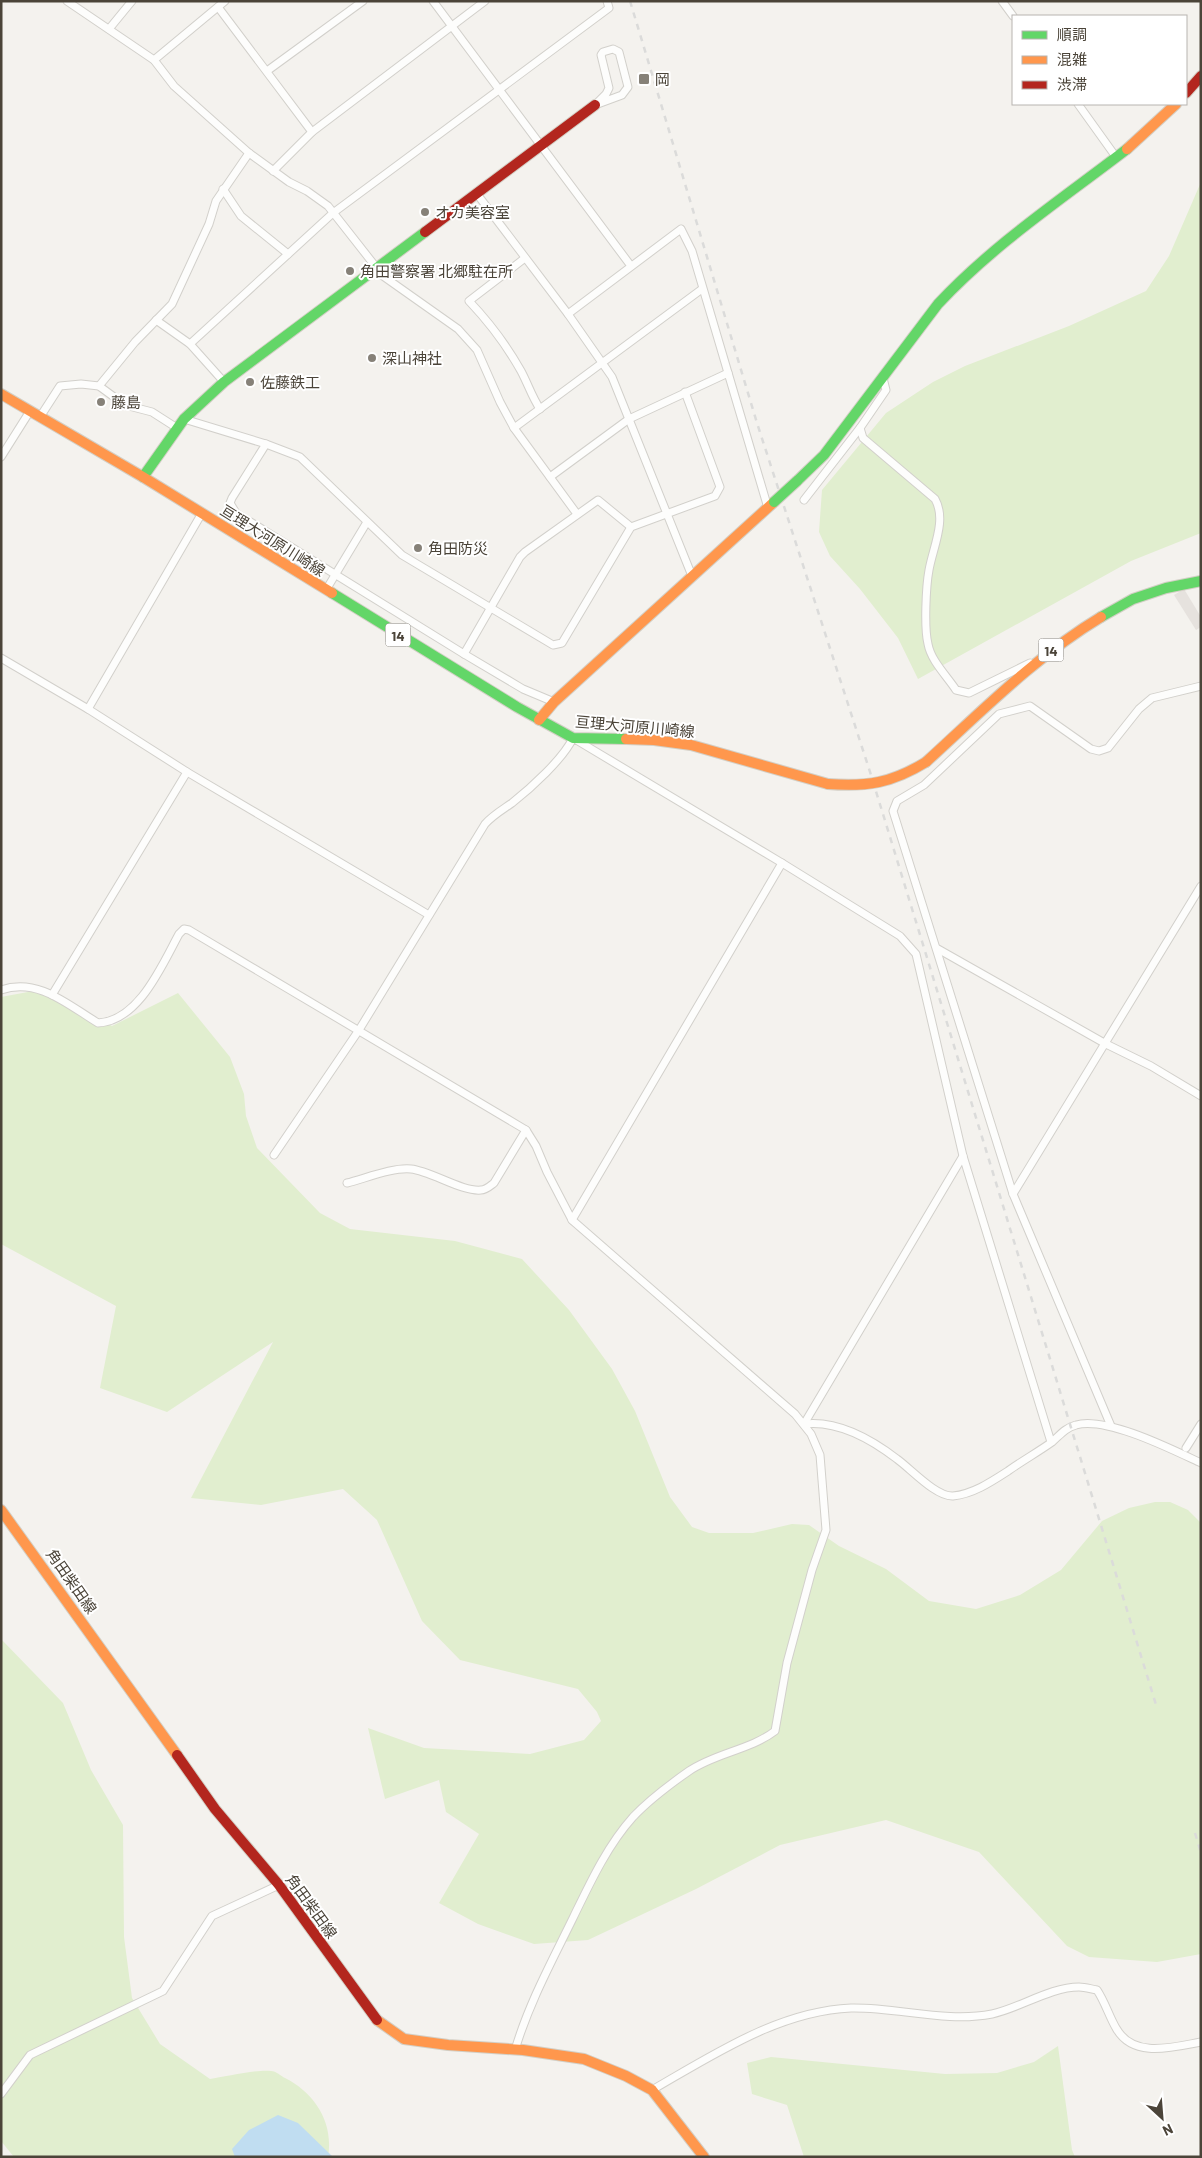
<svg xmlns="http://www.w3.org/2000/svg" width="1202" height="2158" font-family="Barlow,'Noto Sans JP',sans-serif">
  <rect width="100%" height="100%" fill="#f4f2ee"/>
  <path fill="#e6e2de" d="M1184 589 1201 617V627L1196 630 1174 595Z"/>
  <g fill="#e1eecf">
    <path d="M1201 182V533L1131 561 918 679 898 638 860 589 830 556 819 532 822 490 886 413 933 382 965 366 1069 326 1146 291 1169 256Z"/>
    <path d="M44 989 112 1026 178 993 230 1057 244 1094 246 1116 257 1148 320 1213 350 1229 455 1241 522 1259 569 1310 612 1369 635 1411 670 1497 692 1527 709 1533H753L792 1524 809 1525 839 1546 886 1569 929 1601 976 1609 1020 1595 1061 1570 1102 1521 1129 1508 1155 1502H1170L1188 1510 1201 1523V1954L1157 1962 1089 1957 1067 1946 979 1852 886 1820 780 1845 696 1889 588 1940 534 1944 478 1924 439 1903 479 1834 446 1812 439 1780 385 1799 368 1728 424 1748 530 1754 584 1740 601 1721 597 1712 578 1689 460 1660 422 1621 377 1520 343 1489 261 1505 191 1498 273 1342 167 1412 100 1388 116 1306 1 1244V997Z"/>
    <path d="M1 1639 63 1703 91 1770 123 1825 124 1937 132 1998 160 2044 210 2079C224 2077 259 2069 271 2071 276 2071 281 2076 285 2078 315 2093 334 2123 328 2157H14L1 2141Z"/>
    <path d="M1058 2046 1072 2150 1075 2157H804L787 2105 752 2094 747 2063 771 2057 945 2074 997 2073 1034 2062Z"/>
  </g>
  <path fill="#c0ddf1" d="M278 2115 298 2123 333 2157H235L232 2149 249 2130Z"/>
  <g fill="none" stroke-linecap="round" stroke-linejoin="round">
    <defs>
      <g id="street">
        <path d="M67 1 154 60 174 86 249 153 289 182 307 191 328 206 383 276 458 329 477 350 500 402 514 428 577 514"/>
        <path d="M433 1 631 266"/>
        <path d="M1002 1 1013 16"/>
        <path d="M218 7 312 132"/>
        <path d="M109 29 132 1"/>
        <path d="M613 49 619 52 628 87 622 95 595 105 606 94 609 88 601 55 603 52Z"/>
        <path d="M154 60 225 1"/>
        <path d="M267 71 363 1"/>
        <path d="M1078 104 1116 157"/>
        <path d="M273 171 312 132 485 1"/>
        <path d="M223 189 241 216 288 254"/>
        <path d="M477 194 568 314 612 377 692 576"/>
        <path d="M525 258 469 301C488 321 507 346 521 371 528 384 532 397 540 409"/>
        <path d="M568 314 681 229 692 251 768 508"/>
        <path d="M156 320 190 344 224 382"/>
        <path d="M190 344 333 213 609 8 607 1"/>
        <path d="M883 378 886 390 860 428 863 438 935 499C947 520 933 547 929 570 926 586 924 628 928 644 931 661 947 676 956 690L969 693 1030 663"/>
        <path d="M99 386 135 342 172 304 209 224 216 201 249 153"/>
        <path d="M40 417 60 386 81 384 99 386 125 405 152 412 177 428"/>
        <path d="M184 419 266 444 300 457 402 555 553 645 562 643 631 527 715 496 720 487 685 392"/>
        <path d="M514 428 702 289"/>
        <path d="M266 444 232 498 230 503 236 513 464 654 523 689 554 702"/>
        <path d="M1 457 30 411"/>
        <path d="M550 477 629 419 728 373"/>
        <path d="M804 500 860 428"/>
        <path d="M326 590 367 522"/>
        <path d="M464 654 520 557 525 552 598 500 631 527"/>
        <path d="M1 658 88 709 187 772 429 915"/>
        <path d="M88 709 202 513"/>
        <path d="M938 949 1106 1044 1151 1066 1201 1096"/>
        <path d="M1 990C38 977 68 1005 98 1023 139 1021 162 965 179 934L184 929 189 930 526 1130 536 1146 547 1172 572 1220 795 1414 811 1434 820 1455 826 1530 812 1570 787 1663 775 1731C750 1750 715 1753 689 1771 669 1785 650 1799 633 1817 607 1846 590 1883 573 1918 552 1961 529 2003 515 2050"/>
        <path d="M52 995 187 772"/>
        <path d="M274 1155 359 1030 485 824C493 815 502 810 512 803 531 788 563 759 573 738L782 863 900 936 916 954 963 1156 1051 1442"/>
        <path d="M347 1183C364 1179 393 1167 411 1169 431 1171 462 1192 481 1190 486 1190 490 1186 494 1183L526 1130"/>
        <path d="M1013 1194 1201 886"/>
        <path d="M572 1220 782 863"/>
        <path d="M804 1424C838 1420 871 1439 897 1459 911 1469 936 1497 953 1496 973 1494 991 1482 1008 1471 1022 1461 1038 1452 1052 1442 1060 1435 1065 1428 1076 1425 1106 1416 1173 1450 1201 1463"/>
        <path d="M804 1424 963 1156"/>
        <path d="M1111 1426 1013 1194 893 811 897 801 924 785 999 714 1030 706 1091 749 1099 751 1108 748 1139 709 1152 698 1201 686"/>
        <path d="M1186 1448 1201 1424"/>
        <path d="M652 2090C713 2055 779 2011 851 2008 898 2007 945 2023 992 2014 1020 2008 1050 1987 1079 1987 1085 1987 1091 1989 1097 1990 1105 2002 1109 2016 1116 2028 1133 2059 1173 2047 1201 2042"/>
        <path d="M1 2094 30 2055 163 1991 212 1916 279 1885"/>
      </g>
      <g id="fast">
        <path d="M143 477 184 419 224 382 425 232"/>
        <path d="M797 481 824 455 938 304C994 244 1062 199 1127 149"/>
        <path d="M332 593 517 707 573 738 626 739"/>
        <path d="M1101 617 1133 599 1166 588 1201 581"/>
      </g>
      <g id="slow">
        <path d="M1127 149 1176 104"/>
        <path d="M1 394 143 477 332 593"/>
        <path d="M539 720 554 702 774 502"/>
        <path d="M626 739 654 740 691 745 828 784"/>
        <path d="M926 762C982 711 1036 656 1101 617"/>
        <path d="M1 1510 177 1755"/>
        <path d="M377 2020 404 2039 448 2045 523 2050 584 2059 626 2076 652 2090 704 2157"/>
      </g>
      <g id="jam">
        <path d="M1186 93 1201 76"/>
        <path d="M425 232 595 105"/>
        <path d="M177 1755 215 1809 279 1885 377 2020"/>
      </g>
    </defs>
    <use href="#street" stroke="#d2d0cb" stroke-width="9"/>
    <use href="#fast" stroke="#d3cfc5" stroke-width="12"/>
    <use href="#slow" stroke="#d3cfc5" stroke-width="12"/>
    <use href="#jam" stroke="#d3cfc5" stroke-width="12"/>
    <use href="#street" stroke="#fdfdfc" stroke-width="7"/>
    <use href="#fast" stroke="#63d668" stroke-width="10"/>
    <use href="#slow" stroke="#ff974d" stroke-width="10"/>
    <use href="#jam" stroke="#b3261e" stroke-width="10"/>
    <g stroke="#dbdbda" stroke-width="2.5" stroke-dasharray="6 6" stroke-linecap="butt">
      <path d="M630 1 757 423 871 775 1157 1708"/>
      <path d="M1195 1833 1201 1853"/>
    </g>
    <defs>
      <path id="fast-bridge" d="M774 502 797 481"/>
      <path id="slow-bridge" d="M828 784C867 787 892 783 926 762"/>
    </defs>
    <use href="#fast-bridge" stroke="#d3cfc5" stroke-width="12" stroke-linecap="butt"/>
    <use href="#slow-bridge" stroke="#d3cfc5" stroke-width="12" stroke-linecap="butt"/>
    <use href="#fast-bridge" stroke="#63d668" stroke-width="10"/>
    <use href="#slow-bridge" stroke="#ff974d" stroke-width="10"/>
  </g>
  <g fill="#868178" stroke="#fff" stroke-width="2">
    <rect x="638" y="73" width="12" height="12" rx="2.5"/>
    <circle cx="425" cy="212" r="5"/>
    <circle cx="350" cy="271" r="5"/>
    <circle cx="372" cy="358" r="5"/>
    <circle cx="250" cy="382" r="5"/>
    <circle cx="101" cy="402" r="5"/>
    <circle cx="418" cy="548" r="5"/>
  </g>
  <g text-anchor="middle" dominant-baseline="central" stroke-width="4" stroke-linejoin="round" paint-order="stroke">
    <g fill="#fff" stroke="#817c74" stroke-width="1">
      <rect x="385.5" y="623.5" width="25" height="23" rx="4"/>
      <rect x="1038.5" y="638.5" width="25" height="23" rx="4"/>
    </g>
    <g font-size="14" font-weight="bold" fill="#4b4439">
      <text x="398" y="635">14</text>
      <text x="1051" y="650">14</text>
    </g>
    <g font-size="15" fill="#4b4439" stroke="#fff" text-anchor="start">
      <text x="655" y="79">岡</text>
      <text x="435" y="212">オカ美容室</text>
      <text x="360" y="271">角田警察署 北郷駐在所</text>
      <text x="382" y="358">深山神社</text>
      <text x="260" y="382">佐藤鉄工</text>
      <text x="111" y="402">藤島</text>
      <text x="428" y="548">角田防災</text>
    </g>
    <g font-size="15" fill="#4b4439" stroke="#fff">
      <text transform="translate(273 540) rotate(32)">亘理大河原川崎線</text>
      <text transform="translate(635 726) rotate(5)">亘理大河原川崎線</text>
      <text transform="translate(72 1581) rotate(55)">角田柴田線</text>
      <text transform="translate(312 1906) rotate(54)">角田柴田線</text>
    </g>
  </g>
  <rect width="1202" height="2158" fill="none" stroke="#4b4439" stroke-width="5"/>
  <rect x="1012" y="15" width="175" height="90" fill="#ffffff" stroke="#b7b4b0"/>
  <rect x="1022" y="31" width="25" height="8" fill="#63d668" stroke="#b7b4b0"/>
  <text x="1057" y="40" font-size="15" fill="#4b4439">順調</text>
  <rect x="1022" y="56" width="25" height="8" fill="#ff974d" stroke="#b7b4b0"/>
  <text x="1057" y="65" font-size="15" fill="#4b4439">混雑</text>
  <rect x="1022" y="81" width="25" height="8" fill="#b3261e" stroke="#b7b4b0"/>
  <text x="1057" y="90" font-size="15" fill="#4b4439">渋滞</text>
  <g transform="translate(1162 2118) rotate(154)" stroke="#ffffff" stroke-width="4" paint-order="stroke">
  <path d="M0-4L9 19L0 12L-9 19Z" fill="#4b4439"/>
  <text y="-8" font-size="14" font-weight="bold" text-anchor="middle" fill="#4b4439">N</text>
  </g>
</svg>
